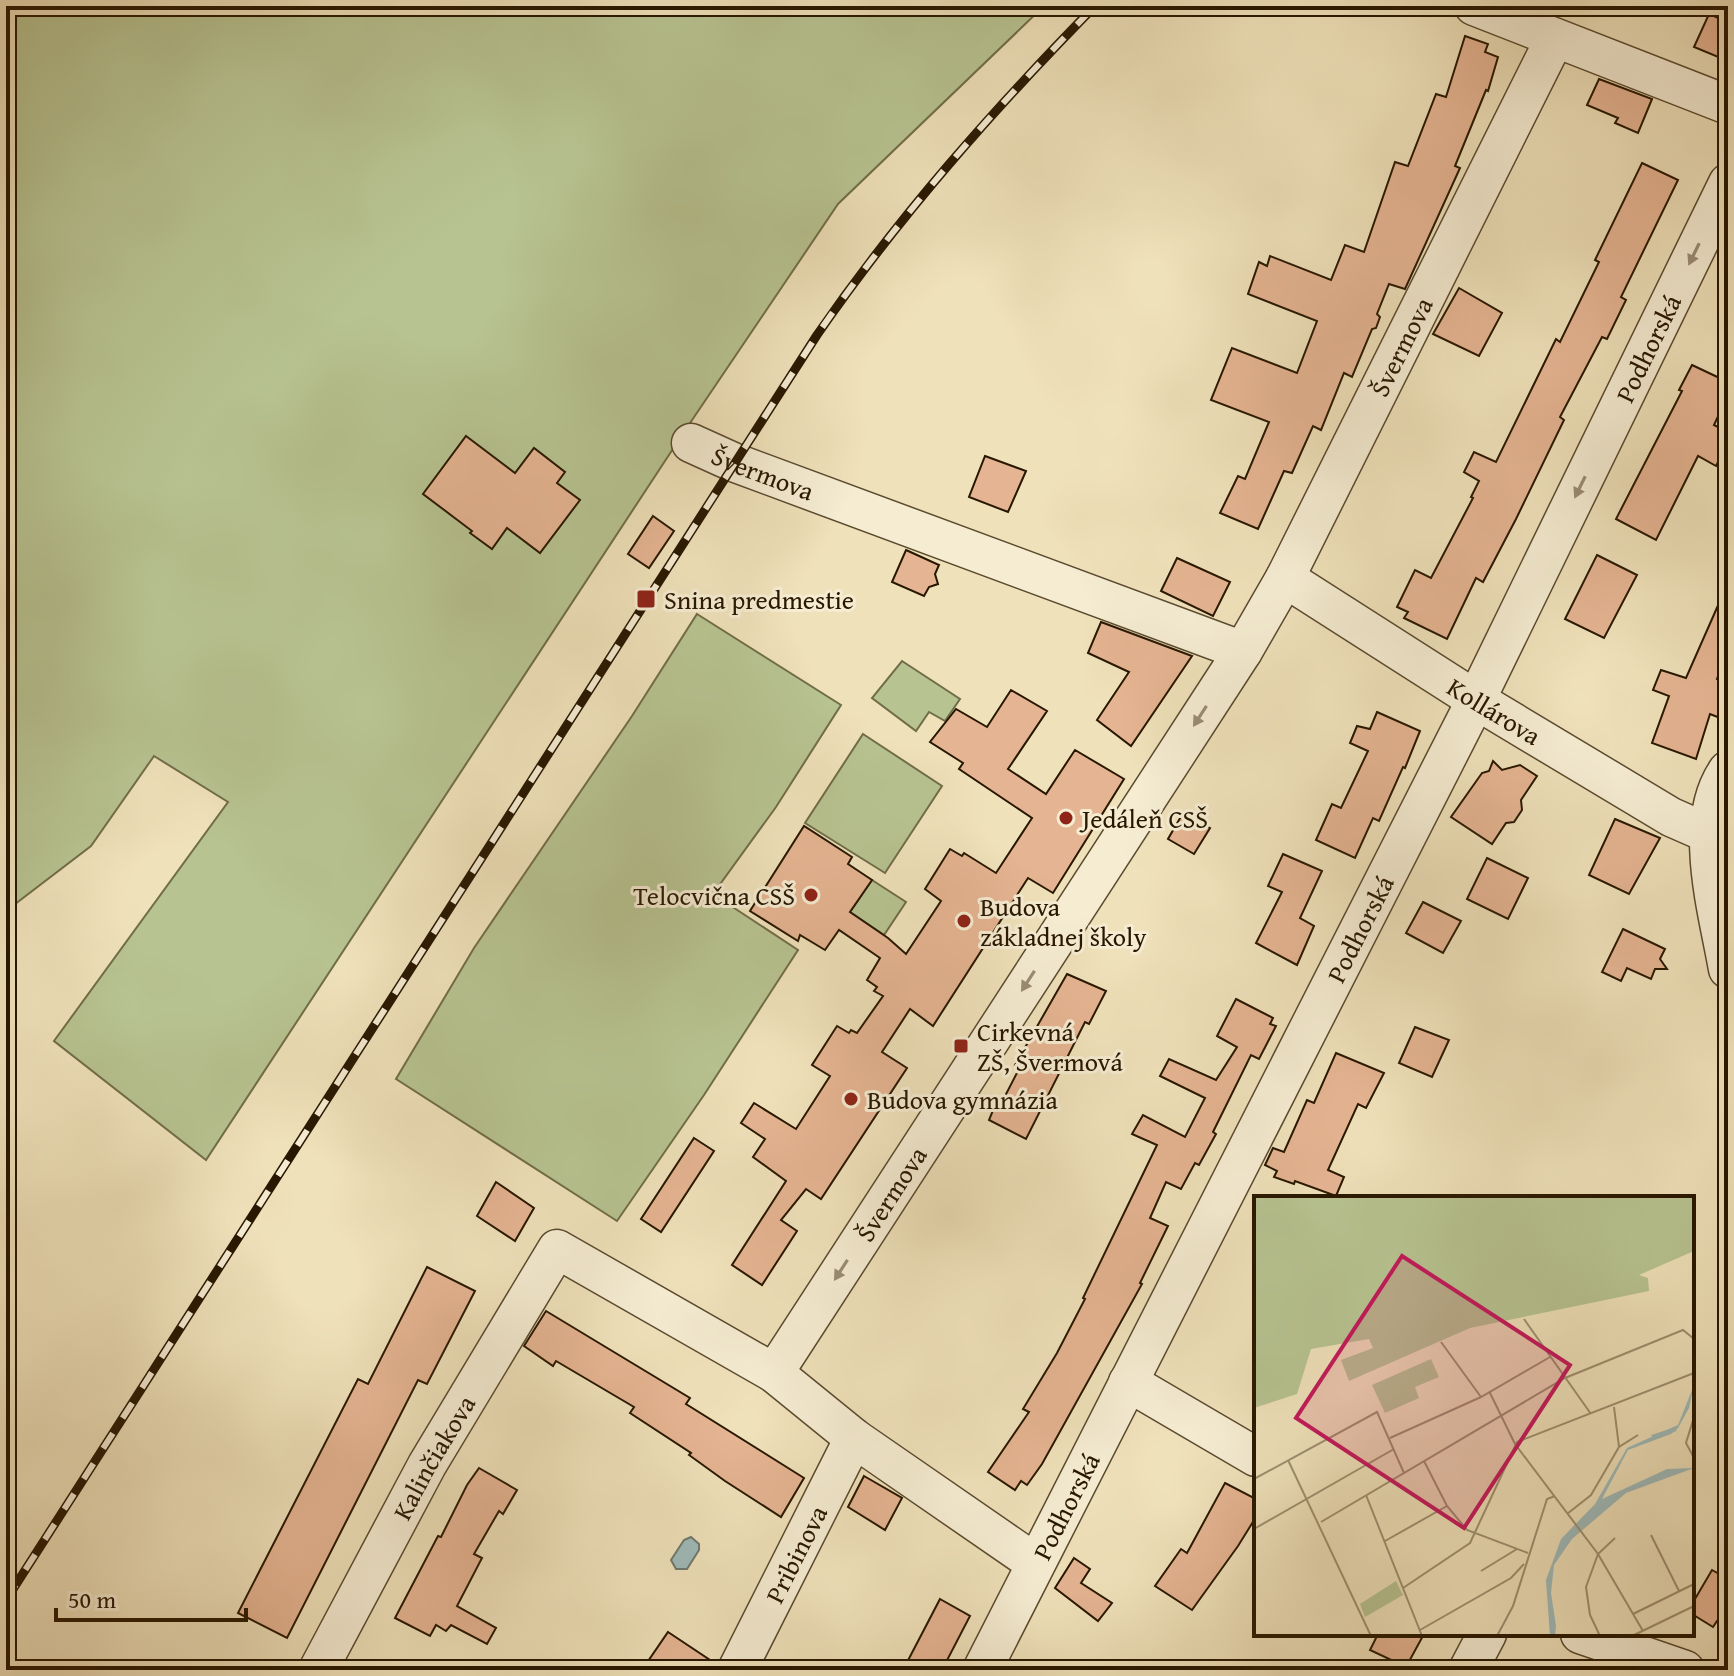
<svg xmlns="http://www.w3.org/2000/svg" width="1734" height="1676" font-family="'Gentium Book Plus',serif">
  <rect width="100%" height="100%" fill="#efe1ba"/>
  <filter id="stains"><feTurbulence type="fractalNoise" baseFrequency=".0025" numOctaves="4"/><feColorMatrix values="0 0 0 0 .2 0 0 0 0 .09 0 0 0 0 .02 0 0 0 .5 -.17"/></filter>
  <radialGradient id="worn" r=".72"><stop offset=".6" stop-color="#630" stop-opacity="0"/><stop offset="1" stop-color="#630" stop-opacity=".3"/></radialGradient>
  <g fill="#b7c391" stroke="#706d48" stroke-width="2">
    <path d="M6 6H1044L838 204 686 429 206 1160 54 1041 228 802 154 756 91 846 6 911Z"/>
    <path d="M697 614 841 705 776 807 713 894 798 950 704 1095 617 1221 396 1079 474 948 632 716Z"/>
    <path d="M902 661 960 699 945 721 929 712 916 731 872 698Z"/>
    <path d="M863 734 942 786 885 873 805 823Z"/>
    <path d="M872 880 906 902 884 935 850 912Z"/>
  </g>
  <path fill="#9fbbbb" stroke="#6f7970" stroke-width="2" d="M691 1537 699 1544V1550L687 1569H676L671 1560 684 1540Z"/>
  <g fill="#e5b492" stroke="#281700" stroke-width="2">
    <path d="M1709 14 1728 22V61L1694 47Z"/>
    <path d="M1465 36 1488 44 1485 52 1498 57 1488 91 1486 90 1455 166 1460 168 1405 289 1389 284 1377 314 1380 317 1376 328 1372 329 1352 377 1344 373 1321 430 1313 426 1292 473 1284 471 1258 529 1220 513 1238 476 1245 479 1269 422 1211 400 1232 348 1297 373 1317 321 1248 294 1259 262 1267 266 1270 256 1331 280 1345 245 1364 252 1395 162 1408 166 1436 94 1446 97Z"/>
    <path d="M1599 79 1652 99 1638 133 1615 123 1618 118 1587 105Z"/>
    <path d="M1642 163 1678 180 1621 297 1626 300 1607 339 1602 337 1560 417 1564 420 1516 519 1483 582 1476 578 1447 639 1404 618 1408 612 1397 607 1415 570 1431 578 1473 498 1471 497 1479 481 1464 472 1474 452 1496 462 1556 339 1560 342 1599 262 1595 260Z"/>
    <path d="M1459 288 1502 313 1479 356 1433 334Z"/>
    <path d="M1692 365 1728 382V395L1714 425 1728 432V443L1716 466 1698 456 1656 540 1616 519 1682 391 1679 390Z"/>
    <path d="M466 436 515 473 534 448 565 472 557 483 580 500 540 553 507 528 492 549 470 533 472 531 423 494Z"/>
    <path d="M985 456 1026 471 1008 512 969 497Z"/>
    <path d="M653 516 674 531 649 568 628 554Z"/>
    <path d="M906 550 939 565 935 574 938 584 929 587 924 596 892 582Z"/>
    <path d="M1597 555 1637 575 1604 638 1565 619Z"/>
    <path d="M1177 558 1230 582 1213 616 1161 591Z"/>
    <path d="M1727 585 1728 650 1717 679 1728 684V721L1710 714 1696 759 1652 743 1669 696 1653 690 1661 670 1686 678Z"/>
    <path d="M1101 622 1192 656 1131 746 1097 720 1129 672 1088 653Z"/>
    <path d="M1011 690 1047 711 1008 769 1046 794 1075 750 1124 779 1053 893 1028 878 933 1026 910 1009 882 1052 907 1068 821 1199 806 1189 781 1220 797 1231 762 1285 732 1265 786 1181 753 1157 765 1139 741 1123 754 1103 796 1129 830 1076 812 1065 837 1026 849 1033 851 1030 857 1033 883 996 874 991 877 987 867 980 880 958 839 930 825 950 800 935 798 941 750 911 804 826 852 857 848 864 872 880 850 912 888 938 906 954 941 901 925 889 950 849 962 856 964 853 996 873 1032 818 959 769 963 763 930 742 956 709 987 727Z"/>
    <path d="M1377 712 1420 731 1405 768 1403 767 1379 821 1373 818 1355 858 1316 840 1332 804 1341 808 1368 751 1350 743 1357 726 1370 729Z"/>
    <path d="M1493 761 1502 770 1520 765 1537 776 1521 800 1522 810 1514 822 1506 823 1492 844 1451 817 1482 773 1489 771Z"/>
    <path d="M1183 813 1210 828 1194 854 1168 839Z"/>
    <path d="M1615 819 1660 838 1629 894 1589 875Z"/>
    <path d="M1283 854 1322 871 1300 918 1314 926 1297 965 1256 943 1282 892 1268 886Z"/>
    <path d="M1487 858 1528 878 1508 919 1467 899Z"/>
    <path d="M1423 902 1461 921 1443 953 1406 933Z"/>
    <path d="M1623 929 1665 949 1660 959 1667 969H1655L1651 979 1627 968 1621 981 1602 972Z"/>
    <path d="M1067 974 1106 991 1089 1024 1085 1022 1026 1139 989 1120 998 1098 1003 1100 1020 1067 1015 1065Z"/>
    <path d="M1236 999 1273 1018 1270 1024 1276 1026 1259 1059 1251 1055 1213 1132 1216 1134 1199 1165 1195 1163 1181 1189 1166 1182 1150 1218 1168 1226 1140 1283 1142 1284 1042 1464 1027 1485 1021 1481 1015 1490 988 1472 1029 1412 1023 1409 1057 1353 1085 1299 1083 1298 1157 1145 1132 1134 1143 1115 1185 1137 1205 1098 1160 1076 1169 1059 1216 1080 1237 1047 1217 1036Z"/>
    <path d="M1415 1027 1449 1040 1432 1077 1399 1063Z"/>
    <path d="M1336 1053 1384 1073 1366 1108 1358 1104 1328 1170 1344 1177 1336 1196 1295 1181 1294 1184 1274 1177 1277 1171 1265 1165 1273 1148 1284 1152 1307 1100 1314 1103Z"/>
    <path d="M694 1138 714 1151 661 1232 641 1219Z"/>
    <path d="M496 1182 534 1208 515 1241 477 1216Z"/>
    <path d="M427 1267 475 1291 427 1384 418 1380 287 1638 238 1613 358 1379 368 1384Z"/>
    <path d="M546 1311 690 1398 686 1404 804 1478 781 1517 725 1481 689 1455 691 1453 630 1413 634 1407 556 1361 553 1366 524 1346Z"/>
    <path d="M479 1468 517 1490 503 1514 499 1511 474 1554 482 1558 457 1606 496 1628 487 1644 451 1625 446 1631 436 1625 430 1636 395 1618 438 1536 441 1537 467 1485Z"/>
    <path d="M864 1476 902 1498 885 1530 848 1507Z"/>
    <path d="M1225 1483 1256 1499V1517L1238 1546 1192 1610 1155 1586 1181 1549 1187 1553Z"/>
    <path d="M1074 1558 1090 1569 1081 1583 1112 1603 1098 1621 1055 1588Z"/>
    <path d="M1712 1570 1728 1579V1627L1717 1621 1713 1627 1692 1614V1604Z"/>
    <path d="M940 1599 970 1616 942 1670H903Z"/>
    <path d="M668 1632 716 1664 715 1670H642Z"/>
    <path d="M1378 1634H1424L1406 1667 1370 1650Z"/>
  </g>
  <g fill="none" stroke-linecap="round" stroke-linejoin="round">
    <defs>
      <g id="minor">
        <path d="M1474 6 1728 105"/>
        <path id="s1" d="M691 443 733 462 1243 651"/>
        <path id="s2" d="M1285 578 1476 700 1671 817 1728 842"/>
        <path d="M1728 770C1691 822 1718 911 1728 969"/>
        <path id="s3" d="M774 1373 1243 651 1285 578 1555 38"/>
        <path d="M1128 1382 1256 1457"/>
        <path d="M1580 1634 1685 1670"/>
        <path id="s4" d="M318 1670 427 1465 557 1249 774 1373 854 1438 1035 1563"/>
        <path id="s5" d="M737 1670 854 1438"/>
        <path id="s6" d="M982 1670 1476 700 1728 183"/>
        <path d="M1468 1670 1487 1634"/>
      </g>
    </defs>
    <use href="#minor" stroke="#5a4a2e" stroke-width="41"/>
    <use href="#minor" stroke="#f5ecd2" stroke-width="38"/>
    <defs>
      <path id="rail" d="M6 1600 817 335C899 216 994 109 1095 6"/>
    </defs>
    <use href="#rail" stroke="#281700" stroke-width="9"/>
    <use href="#rail" stroke="#f5ecd2" stroke-width="6" stroke-dasharray="18" stroke-linecap="butt"/>
  </g>
  <defs><path id="oneway-solid" d="M-6-.8H1V-3.2L6.5 0L1 3.2V.8H-6Z" transform="scale(2)"/></defs>
  <g fill="#998c74">
    <use href="#oneway-solid" transform="translate(1694 254) rotate(116)"/>
    <use href="#oneway-solid" transform="translate(1580 487) rotate(116)"/>
    <use href="#oneway-solid" transform="translate(1200 716) rotate(123)"/>
    <use href="#oneway-solid" transform="translate(1028 981) rotate(123)"/>
    <use href="#oneway-solid" transform="translate(841 1270) rotate(123)"/>
  </g>
  <g fill="#8f2418" stroke="#f5ecd2" stroke-width="3">
    <rect x="636" y="589" width="20" height="20" rx="4"/>
    <circle cx="1066" cy="818" r="8"/>
    <circle cx="811" cy="895" r="8"/>
    <circle cx="964" cy="921" r="8"/>
    <rect x="953" y="1038" width="16" height="16" rx="4"/>
    <circle cx="851" cy="1099" r="8"/>
  </g>
  <g text-anchor="middle" dominant-baseline="central" stroke-width="6" stroke-linejoin="round" paint-order="stroke">
    <g font-size="26" fill="#281700" stroke="#f5ecd2">
      <text stroke="none"><textPath href="#s3" startOffset="1204">Švermova</textPath></text>
      <text stroke="none"><textPath href="#s6" startOffset="1480">Podhorská</textPath></text>
      <text stroke="none"><textPath href="#s1" startOffset="78">Švermova</textPath></text>
      <text stroke="none"><textPath href="#s2" startOffset="248">Kollárova</textPath></text>
      <text stroke="none"><textPath href="#s6" startOffset="832">Podhorská</textPath></text>
      <text stroke="none"><textPath href="#s3" startOffset="214">Švermova</textPath></text>
      <text stroke="none"><textPath href="#s4" startOffset="242">Kalinčiakova</textPath></text>
      <text stroke="none"><textPath href="#s6" startOffset="184">Podhorská</textPath></text>
      <text stroke="none"><textPath href="#s5" startOffset="130">Pribinova</textPath></text>
    </g>
    <g font-size="26" fill="#281700" stroke="#f5ecd2" text-anchor="start">
      <text x="664" y="599">Snina predmestie</text>
      <text x="1082" y="818">Jedáleň CSŠ</text>
      <text x="795" y="895" text-anchor="end">Telocvična CSŠ</text>
      <text x="980" y="906">Budova<tspan x="980" dy="30">základnej školy</tspan></text>
      <text x="977" y="1031">Cirkevná<tspan x="977" dy="30">ZŠ, Švermová</tspan></text>
      <text x="867" y="1099">Budova gymnázia</text>
    </g>
  </g>
  <g transform="translate(1254 1196)">
    <rect width="440" height="440" fill="#efe1ba"/>
    <path d="M0 0H440V55L385 79 394 82 395 95 216 132 95 185 87 164 119 152 115 143 57 153 43 198 0 212ZM177 163 185 181 161 191 165 202 131 217 118 189ZM142 385 149 399 111 421 106 408Z" fill="#b7c391"/>
    <path d="M440 189 435 212 424 232 417 238 374 254 348 303 413 273 440 272 372 297 318 343 300 369 297 397 302 430 301 440H296L292 384 307 343 341 308 373 252 424 229Z" fill="#9fbbbb"/>
    <path fill="none" stroke="#9fbbbb" stroke-width="4" d="M398 241 422 233"/>
    <path fill="none" stroke="#9f9070" stroke-width="2" d="M270 123 337 218M187 146 227 201M236 197 261 248 344 358 389 435M360 211 365 251M440 221 432 247 440 262M136 242 227 201 296 161M34 264 117 440M170 265 193 310 213 334 274 357M0 283 123 216 150 277M112 299 168 440M313 318 337 299 365 251 384 239M67 326 311 182 429 134 440 143M0 333 140 253M397 339 425 395M131 345 193 310M227 375 263 353M149 392 216 347 263 246 440 177M379 418 440 388M166 434 257 382 270 368M243 440 259 410 293 303 301 300M346 440 336 419 332 391 344 358 361 342M378 440 440 410"/>
    <path fill="#c2185b" fill-opacity="0.15" stroke="#c2185b" stroke-width="4" d="M148 60 316 169 210 332 42 222Z"/>
    <rect width="440" height="440" fill="none" stroke="#281700" stroke-width="4"/>
  </g>
  <rect width="1734" height="1676" fill="none" stroke="#efe1ba" stroke-width="32"/>
  <rect x="8" y="8" width="1718" height="1660" fill="none" stroke="#281700" stroke-width="4"/>
  <rect x="16" y="16" width="1702" height="1644" fill="none" stroke="#281700" stroke-width="2"/>
  <path d="M56 1608v12h190v-12" fill="none" stroke="#281700" stroke-width="4"/>
  <text x="68" y="1608" font-size="24" fill="#281700" stroke="#f5ecd2" stroke-width="6" paint-order="stroke">50 m</text>
  <rect width="100%" height="100%" filter="url(#stains)"/>
  <rect width="100%" height="100%" fill="url(#worn)"/>
</svg>
